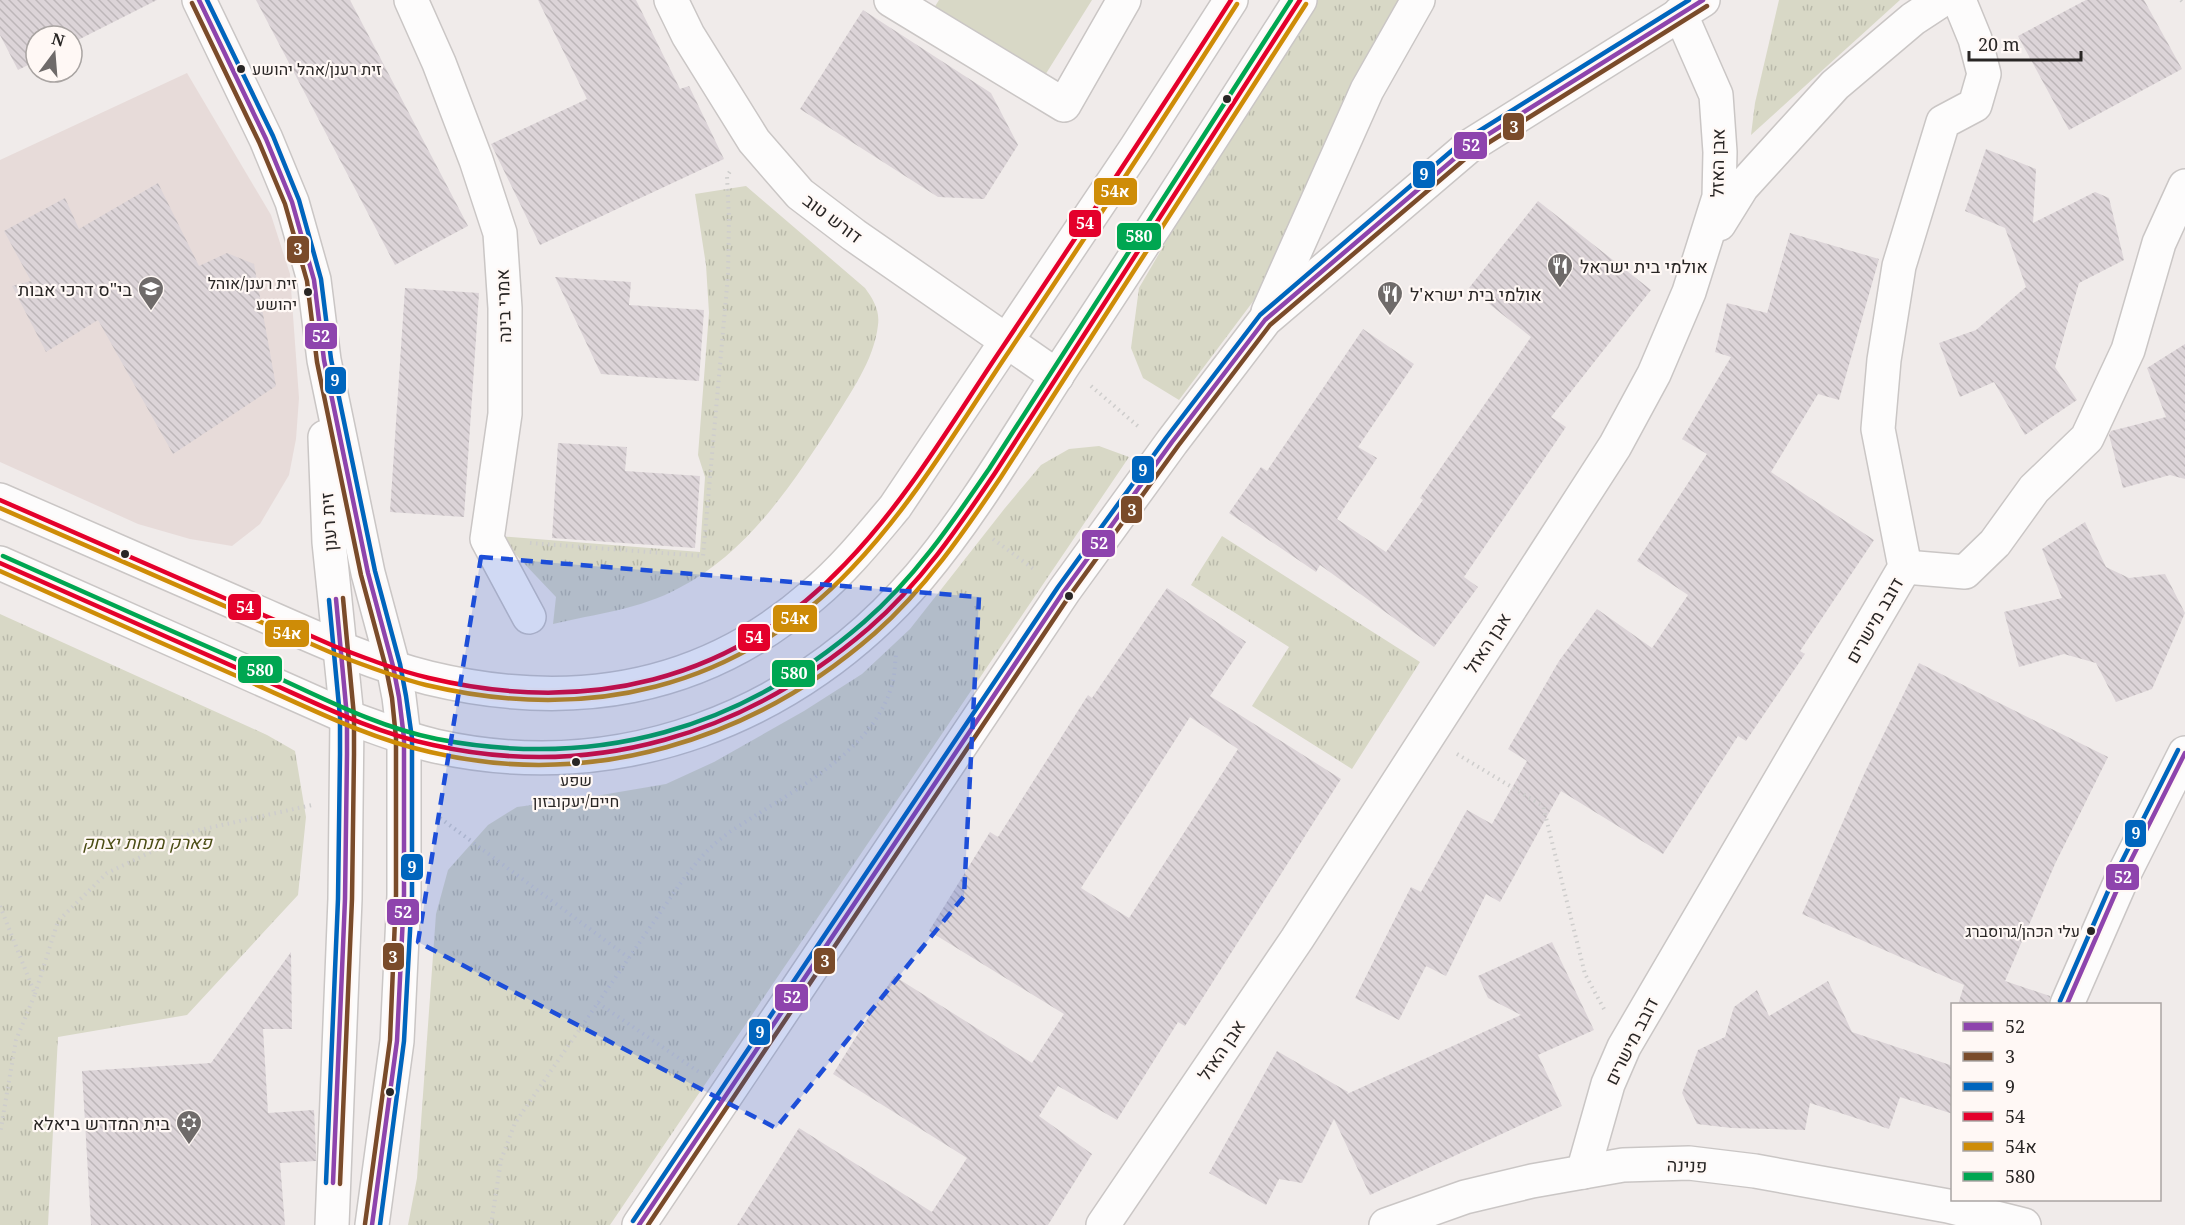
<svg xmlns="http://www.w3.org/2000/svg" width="2185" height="1225" font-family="'Noto Serif',Heebo,serif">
  <defs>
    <pattern id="park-tufts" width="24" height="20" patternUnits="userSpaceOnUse" patternTransform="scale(1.5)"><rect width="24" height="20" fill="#d8d8c6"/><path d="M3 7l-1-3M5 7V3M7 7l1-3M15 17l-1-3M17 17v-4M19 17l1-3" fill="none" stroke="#b9b9aa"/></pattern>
    <pattern id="building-back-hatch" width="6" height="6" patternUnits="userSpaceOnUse" patternTransform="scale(1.5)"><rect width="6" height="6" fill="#dcd4d8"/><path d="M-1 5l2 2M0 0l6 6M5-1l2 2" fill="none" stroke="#bdb6b9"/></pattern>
  </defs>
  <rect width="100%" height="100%" fill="#f0ebea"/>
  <path fill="#e7dbd9" d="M187 73 271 215 290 274 299 398 296 439 289 475 260 524 232 546 190 539 138 524 0 462V160Z"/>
  <path fill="#d8d8c6" d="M939 0H1092L1042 80 934 8Z"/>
  <g fill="url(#park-tufts)">
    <path d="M1318 0H1400L1294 247 1179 400 1143 378 1131 348 1139 288 1193 195Z"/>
    <path d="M1779 0H1900L1751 135 1755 103Z"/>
    <path d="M746 186 865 288C873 299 880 310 878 325 874 361 850 393 832 423 791 486 748 552 679 588 641 609 595 614 553 624L556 597 498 536 700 552 705 477 698 455 709 313 706 265 695 194Z"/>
    <path d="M1099 446 1129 457 610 1225H408L417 1178 436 914 448 870 488 825 517 807 578 799 666 784 714 762 804 711 862 674 910 629 1005 508 1041 465 1069 449Z"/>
    <path d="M1222 536 1420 662 1352 769 1252 706 1289 647 1191 585Z"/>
    <path d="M0 614 267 735 295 751 306 817 298 895 187 1015 58 1037 48 1225H0Z"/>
  </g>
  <g fill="url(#building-back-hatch)" fill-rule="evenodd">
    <path d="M0 0H157L72 43V36H36V61L18 70 0 35Z"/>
    <path d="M256 0H350L468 226 395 265Z"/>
    <path d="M538 0H636L680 89 689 86 724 159 540 245 491 144 587 99Z"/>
    <path d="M2086 0H2144L2182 69 2069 130 2018 36Z"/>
    <path d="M863 10 991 93 1018 145 984 199 938 197 800 109Z"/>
    <path d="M1986 149 2036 169 2033 223 2095 192 2109 198 2124 260 2079 283 2055 367 2077 400 2025 435 1994 382 1960 397 1939 343 1976 330 2026 287 2005 228 1965 211Z"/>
    <path d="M158 183 199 266 227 253 254 264 276 386 173 454 98 320 46 352 12 286 31 281 4 231 65 198 79 229Z"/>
    <path d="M1538 201 1651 290 1551 417 1566 427 1464 577 1478 587 1434 647 1320 565 1316 572 1229 513 1261 467 1267 471 1363 329 1414 364 1358 447 1377 458 1337 519 1386 552 1423 500 1420 498 1531 337 1469 288Z"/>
    <path d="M1790 233 1879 259 1839 400 1818 394 1771 472 1874 540 1800 651 1805 654 1746 741 1738 736 1663 854 1561 791 1500 902 1486 894 1446 976 1426 966 1399 1020 1355 998 1411 887 1421 892 1467 810 1492 824 1527 761 1508 749 1559 661 1597 609 1652 648 1688 595 1637 561 1707 454 1682 439 1731 357 1715 352 1727 303 1767 313Z"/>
    <path d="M555 277 631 282 629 305 704 310 699 381 601 374Z"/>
    <path d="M405 288 479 293 464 517 390 512Z"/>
    <path d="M2185 344V479L2170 475 2123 488 2109 435 2111 431 2166 417 2147 368Z"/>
    <path d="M558 443 627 447 625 471 700 476 695 548 552 538Z"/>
    <path d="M2085 522 2106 567 2129 578 2165 574 2185 613 2152 689 2116 702 2096 663 2064 654 2019 667 2004 612 2062 598 2042 549Z"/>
    <path d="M1167 588 1246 642 1210 696 1341 779 1185 1026 1178 1022 1117 1120 1058 1086 1039 1116 1092 1154 1048 1225H737L799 1128 932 1212 967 1158 833 1074 894 976 1032 1063 1064 1014 929 931 990 832 998 837 1088 695 1092 698ZM1190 717 1238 749 1129 918 1081 888Z"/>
    <path d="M1919 663 2108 757 2055 864 2005 981 2050 996 2049 1005H1958L1964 985 1802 914 1865 772Z"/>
    <path d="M1552 942 1594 1030 1538 1055 1562 1106 1370 1195 1334 1119 1302 1183 1279 1179 1266 1205 1209 1173 1277 1051 1348 1092 1347 1094 1521 1015 1488 998 1478 976Z"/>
    <path d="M291 952 292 1029H263L268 1113 314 1110 316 1153V1161L280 1163 285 1225H91L82 1071 211 1063Z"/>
    <path d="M1828 981 1852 1032 1953 1066V1114L1900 1097 1889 1129 1810 1103 1805 1130 1732 1128 1697 1124 1682 1093 1698 1050 1725 1037 1734 1007 1757 990 1769 1016Z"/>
  </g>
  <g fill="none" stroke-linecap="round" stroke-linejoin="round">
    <defs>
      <g id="minor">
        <path d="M199 0 266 139 292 202 314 280 324 360 368 573 393 666 399 697 404 738V895L397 1041 372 1225"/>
        <path d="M411 0 439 63 476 160 500 233 505 308V414L487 539 529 617"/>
        <path d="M671 0 688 35 754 141 800 194 854 235 1057 376"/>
        <path d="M891 0 1064 105 1124 0"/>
        <path d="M1719 224 1742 187 1835 85 1913 19 1942 0"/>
        <path d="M1268 312 1367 90 1418 0"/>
        <path d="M325 437 329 542 347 717 345 899 332 1225"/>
        <path d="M0 500C81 535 162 571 243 606 303 632 365 662 429 678 570 712 702 692 813 595 844 569 869 538 895 507L1136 148 1231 0"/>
        <path d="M0 563 347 717C376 727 405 739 435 746 619 787 797 719 919 577 974 512 1018 435 1065 363 1145 243 1222 122 1300 0"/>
        <path d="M1905 567 1965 572 1995 543 2034 489 2087 438 2128 350 2159 243 2185 186"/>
        <path d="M2067 1004 2123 876 2185 753"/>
        <path d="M1583 1172 1608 1084 1624 1047 1905 567 1878 429 1884 360 1899 266 1943 122 1975 105 1984 74 1975 39 1959 0"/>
        <path d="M639 1225 1064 591 1172 442 1265 320 1468 147 1703 0"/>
        <path d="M1103 1225 1297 939 1615 446 1654 374 1689 292 1719 197 1720 152 1716 95 1680 13"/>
        <path d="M1386 1225 1465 1197 1532 1181 1623 1165 1689 1163 1755 1171 1948 1206 2024 1225"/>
      </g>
    </defs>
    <use href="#minor" stroke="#cac6c5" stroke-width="36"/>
    <g stroke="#cecdcc" stroke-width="4" stroke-dasharray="1.5 4.5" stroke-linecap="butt">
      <path d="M2181 0 2185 4"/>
      <path d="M1091 386 1140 428"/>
      <path d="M993 539 1035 570"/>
      <path d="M530 543 703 556 728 275 729 219 727 176 731 170"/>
      <path d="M1457 754 1543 806 1585 974 1604 1009"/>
      <path d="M440 818 629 958"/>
      <path d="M0 906 35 994 16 1040 0 1134"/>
      <path d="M35 994 58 921 107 873 195 831 312 805"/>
      <path d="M598 1003 699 1072"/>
      <path d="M491 1225 501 1160 515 1123 682 881C694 865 706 850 722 838 732 829 745 823 756 815 807 783 878 744 893 681 895 672 895 663 896 654"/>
    </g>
    <use href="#minor" stroke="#fdfcfc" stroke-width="33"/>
    <defs>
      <g id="bus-1">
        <path d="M199 0 266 139 292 202 314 280 324 360 368 573 393 666 399 697 404 738V895L397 1041 372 1225"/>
        <path d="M2067 1004 2123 876 2185 753"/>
        <path d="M333 1183 345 899 347 754V717L336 599"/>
        <path d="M639 1225 1064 591 1172 442 1265 320 1468 147 1703 0"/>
      </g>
      <g id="bus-2">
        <path d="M192 3 259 142 285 204 307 281 317 362 361 575 386 668 392 698 396 738V895L390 1040 365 1224"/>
        <path d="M340 1184 352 899 354 754V716L343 598"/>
        <path d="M648 1225 1070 595 1178 446 1270 325 1472 153 1707 6"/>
      </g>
      <g id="bus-3">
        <path d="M207 0 273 136 299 200 321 279 331 359 375 571 400 664 406 696 412 738V895L404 1041 380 1225"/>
        <path d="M2060 1001 2116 873 2178 750"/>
        <path d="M326 1183 338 899 340 754V717L329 600"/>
        <path d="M633 1221 1058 587 1166 438 1260 315 1463 141 1689 0"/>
      </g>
      <g id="bus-4">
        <path d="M0 500 334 646C365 658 396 670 429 678 585 715 732 683 845 564 907 500 952 422 1002 348 1079 233 1156 117 1231 0"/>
        <path d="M0 563C86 601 171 639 257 677 314 702 371 732 433 745 593 781 746 734 869 628 920 584 958 528 995 473L1300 0"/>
      </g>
      <g id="bus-5">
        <path d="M0 508 332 653C363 665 394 677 426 685 586 723 737 690 852 568 914 503 960 424 1010 350 1087 235 1163 120 1237 4"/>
        <path d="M0 571C83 608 165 645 248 681 307 707 367 738 430 752 590 790 752 741 875 633 925 589 964 532 1001 477L1306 4"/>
      </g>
      <path id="bus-6" d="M3 556C90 595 176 633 263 671 319 696 376 727 437 739 597 770 741 729 864 622 914 579 952 523 989 469L1291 0"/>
    </defs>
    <use href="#bus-1" stroke="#fff8f5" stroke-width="9"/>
    <use href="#bus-2" stroke="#fff8f5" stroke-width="9"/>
    <use href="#bus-3" stroke="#fff8f5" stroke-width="9"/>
    <use href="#bus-4" stroke="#fff8f5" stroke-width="9"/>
    <use href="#bus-5" stroke="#fff8f5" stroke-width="9"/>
    <use href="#bus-6" stroke="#fff8f5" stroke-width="9"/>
    <use href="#bus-1" stroke="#8e44ad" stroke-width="4.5"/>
    <use href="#bus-2" stroke="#7a4b2a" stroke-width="4.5"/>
    <use href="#bus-3" stroke="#0065bd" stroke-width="4.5"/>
    <use href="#bus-4" stroke="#e4002b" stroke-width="4.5"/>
    <use href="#bus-5" stroke="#ce8c07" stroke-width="4.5"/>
    <use href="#bus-6" stroke="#00a651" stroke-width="4.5"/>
  </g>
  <path fill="#1d4ed8" fill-opacity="0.2" stroke="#1d4ed8" stroke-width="4.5" stroke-dasharray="12 8" stroke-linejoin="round" d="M481 557 979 597 964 896 776 1128 418 942Z"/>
  <defs>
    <symbol id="restaurant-pin" viewBox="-11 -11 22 30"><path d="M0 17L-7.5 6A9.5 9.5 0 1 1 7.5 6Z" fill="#6f6b6a" stroke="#fff8f5"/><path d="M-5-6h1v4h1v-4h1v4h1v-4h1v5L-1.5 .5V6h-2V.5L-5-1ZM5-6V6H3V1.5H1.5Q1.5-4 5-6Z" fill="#fff"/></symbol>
    <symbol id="school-pin" viewBox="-11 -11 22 30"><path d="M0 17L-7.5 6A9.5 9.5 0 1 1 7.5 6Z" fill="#6f6b6a" stroke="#fff8f5"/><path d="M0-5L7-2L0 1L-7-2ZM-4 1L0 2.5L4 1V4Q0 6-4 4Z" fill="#fff"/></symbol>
    <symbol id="synagogue-pin" viewBox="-11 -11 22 30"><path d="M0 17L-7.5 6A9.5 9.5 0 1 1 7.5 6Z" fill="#6f6b6a" stroke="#fff8f5"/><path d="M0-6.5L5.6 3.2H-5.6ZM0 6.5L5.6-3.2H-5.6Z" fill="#fff"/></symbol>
  </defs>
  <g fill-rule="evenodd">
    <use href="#restaurant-pin" x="1545" y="251" width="30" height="40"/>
    <use href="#school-pin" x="136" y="274" width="30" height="40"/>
    <use href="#restaurant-pin" x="1375" y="279" width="30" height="40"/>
    <use href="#synagogue-pin" x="174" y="1108" width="30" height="40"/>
  </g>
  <g fill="#292625" stroke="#fff8f5" stroke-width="2">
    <circle cx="241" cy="69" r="5"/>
    <circle cx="1227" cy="99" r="5"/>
    <circle cx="308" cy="292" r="5"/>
    <circle cx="125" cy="554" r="5"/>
    <circle cx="1069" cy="596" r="5"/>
    <circle cx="576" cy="762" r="5"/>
    <circle cx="2091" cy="931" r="5"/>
    <circle cx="390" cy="1092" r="5"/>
  </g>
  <g text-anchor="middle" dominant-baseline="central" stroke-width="4.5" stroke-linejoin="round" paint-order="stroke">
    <g font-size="16" fill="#292625" stroke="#fff8f5" text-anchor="end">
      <text x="252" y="69" text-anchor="start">זית רענן/אהל יהושע</text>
      <text x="297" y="283">זית רענן/אוהל<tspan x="297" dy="21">יהושע</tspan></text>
      <text x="576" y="780" text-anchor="middle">שפע<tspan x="576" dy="21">חיים/יעקובזון</tspan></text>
      <text x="2080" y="931">עלי הכהן/גרוסברג</text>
    </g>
    <g font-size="18" fill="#292625" stroke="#fff8f5">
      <text transform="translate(1717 163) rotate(-89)">אבן האזל</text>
      <text transform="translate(833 218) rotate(37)">דורש טוב</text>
      <text transform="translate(503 306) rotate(-92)">אמרי בינה</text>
      <text transform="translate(328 522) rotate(-94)">זית רענן</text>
      <text transform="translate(1874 620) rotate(-60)">דובב מישרים</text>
      <text transform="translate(1487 643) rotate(-57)">אבן האזל</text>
      <text transform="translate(1631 1041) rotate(-63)">דובב מישרים</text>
      <text transform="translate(1221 1050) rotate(-56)">אבן האזל</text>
      <text transform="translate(1687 1165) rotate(2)">פנינה</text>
    </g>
    <g font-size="18" fill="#292625" stroke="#fff8f5" text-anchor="start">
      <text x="1580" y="266">אולמי בית ישראל</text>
      <text x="132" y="289" text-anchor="end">בי"ס דרכי אבות</text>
      <text x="1410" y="294">אולמי בית ישרא'ל</text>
      <text x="170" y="1123" text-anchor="end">בית המדרש ביאלא</text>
    </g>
    <g font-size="18" font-style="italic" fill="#4b4d14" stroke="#fff8f5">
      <text x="147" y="842">פארק מנחת יצחק</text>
    </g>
  </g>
  <g stroke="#fff8f5" stroke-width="2">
    <rect x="1502" y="112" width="23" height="29" rx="6" fill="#7a4b2a"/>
    <rect x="1453" y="131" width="35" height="29" rx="6" fill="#8e44ad"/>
    <rect x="1412" y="160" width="24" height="29" rx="6" fill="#0065bd"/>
    <rect x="1093" y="177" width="45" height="29" rx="6" fill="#ce8c07"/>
    <rect x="1068" y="209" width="34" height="29" rx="6" fill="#e4002b"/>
    <rect x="1116" y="222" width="46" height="29" rx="6" fill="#00a651"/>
    <rect x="286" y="235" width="24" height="29" rx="6" fill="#7a4b2a"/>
    <rect x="304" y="322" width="34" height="28" rx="6" fill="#8e44ad"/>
    <rect x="324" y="366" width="23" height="29" rx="6" fill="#0065bd"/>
    <rect x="1131" y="455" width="24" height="29" rx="6" fill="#0065bd"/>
    <rect x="1120" y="495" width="23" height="29" rx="6" fill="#7a4b2a"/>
    <rect x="1081" y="529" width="35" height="29" rx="6" fill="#8e44ad"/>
    <rect x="227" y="593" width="35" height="28" rx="6" fill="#e4002b"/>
    <rect x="772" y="604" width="46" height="29" rx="6" fill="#ce8c07"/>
    <rect x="264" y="619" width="46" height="29" rx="6" fill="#ce8c07"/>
    <rect x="737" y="623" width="34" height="29" rx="6" fill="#e4002b"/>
    <rect x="237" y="655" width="46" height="29" rx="6" fill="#00a651"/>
    <rect x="771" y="659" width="45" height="29" rx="6" fill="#00a651"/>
    <rect x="2124" y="819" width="23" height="29" rx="6" fill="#0065bd"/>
    <rect x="400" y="853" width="24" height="28" rx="6" fill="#0065bd"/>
    <rect x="2105" y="863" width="35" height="28" rx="6" fill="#8e44ad"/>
    <rect x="386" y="898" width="34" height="28" rx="6" fill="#8e44ad"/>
    <rect x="382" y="942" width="23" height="29" rx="6" fill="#7a4b2a"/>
    <rect x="813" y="947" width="23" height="28" rx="6" fill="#7a4b2a"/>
    <rect x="774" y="983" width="35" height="29" rx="6" fill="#8e44ad"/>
    <rect x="748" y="1018" width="23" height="28" rx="6" fill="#0065bd"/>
  </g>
  <g font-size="16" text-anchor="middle" font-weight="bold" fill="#fff">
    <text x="1514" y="133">3</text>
    <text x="1471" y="151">52</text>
    <text x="1424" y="180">9</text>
    <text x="1115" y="197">54א</text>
    <text x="1085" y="229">54</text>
    <text x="1139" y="242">580</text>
    <text x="298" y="255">3</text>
    <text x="321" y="342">52</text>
    <text x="335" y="386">9</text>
    <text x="1143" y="476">9</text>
    <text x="1132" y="516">3</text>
    <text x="1099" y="549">52</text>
    <text x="245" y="613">54</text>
    <text x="795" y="624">54א</text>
    <text x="287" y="639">54א</text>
    <text x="754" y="643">54</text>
    <text x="260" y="676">580</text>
    <text x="794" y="679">580</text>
    <text x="2136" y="839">9</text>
    <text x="412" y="873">9</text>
    <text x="2123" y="883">52</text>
    <text x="403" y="918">52</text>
    <text x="393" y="963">3</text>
    <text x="825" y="967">3</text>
    <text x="792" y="1003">52</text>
    <text x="760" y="1038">9</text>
  </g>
  <rect x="1951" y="1003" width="210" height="198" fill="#fff8f5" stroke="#a9a4a2" stroke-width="1.5"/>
  <rect x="1963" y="1022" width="30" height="9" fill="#8e44ad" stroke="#a9a4a2" stroke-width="1.5"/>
  <text x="2005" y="1033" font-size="18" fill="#292625">52</text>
  <rect x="1963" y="1052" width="30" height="9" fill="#7a4b2a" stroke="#a9a4a2" stroke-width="1.5"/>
  <text x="2005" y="1063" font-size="18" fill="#292625">3</text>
  <rect x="1963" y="1082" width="30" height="9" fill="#0065bd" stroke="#a9a4a2" stroke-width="1.5"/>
  <text x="2005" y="1093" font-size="18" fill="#292625">9</text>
  <rect x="1963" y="1112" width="30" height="9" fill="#e4002b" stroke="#a9a4a2" stroke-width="1.5"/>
  <text x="2005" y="1123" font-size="18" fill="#292625">54</text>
  <rect x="1963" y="1142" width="30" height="9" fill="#ce8c07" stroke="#a9a4a2" stroke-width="1.5"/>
  <text x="2005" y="1153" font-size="18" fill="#292625">54א</text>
  <rect x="1963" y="1172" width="30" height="9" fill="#00a651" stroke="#a9a4a2" stroke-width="1.5"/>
  <text x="2005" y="1183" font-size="18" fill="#292625">580</text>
  <g transform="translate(54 54) rotate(16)"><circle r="28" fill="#fff8f5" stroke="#a9a4a2" stroke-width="1.5"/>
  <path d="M0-4.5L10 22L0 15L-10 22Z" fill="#6f6b6a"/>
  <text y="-9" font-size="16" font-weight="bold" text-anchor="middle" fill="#292625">N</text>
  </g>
  <path d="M1969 51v9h112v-9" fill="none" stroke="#292625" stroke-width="3"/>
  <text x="1978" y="51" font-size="18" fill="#292625" stroke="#fff8f5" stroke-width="4.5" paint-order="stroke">20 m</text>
</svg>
